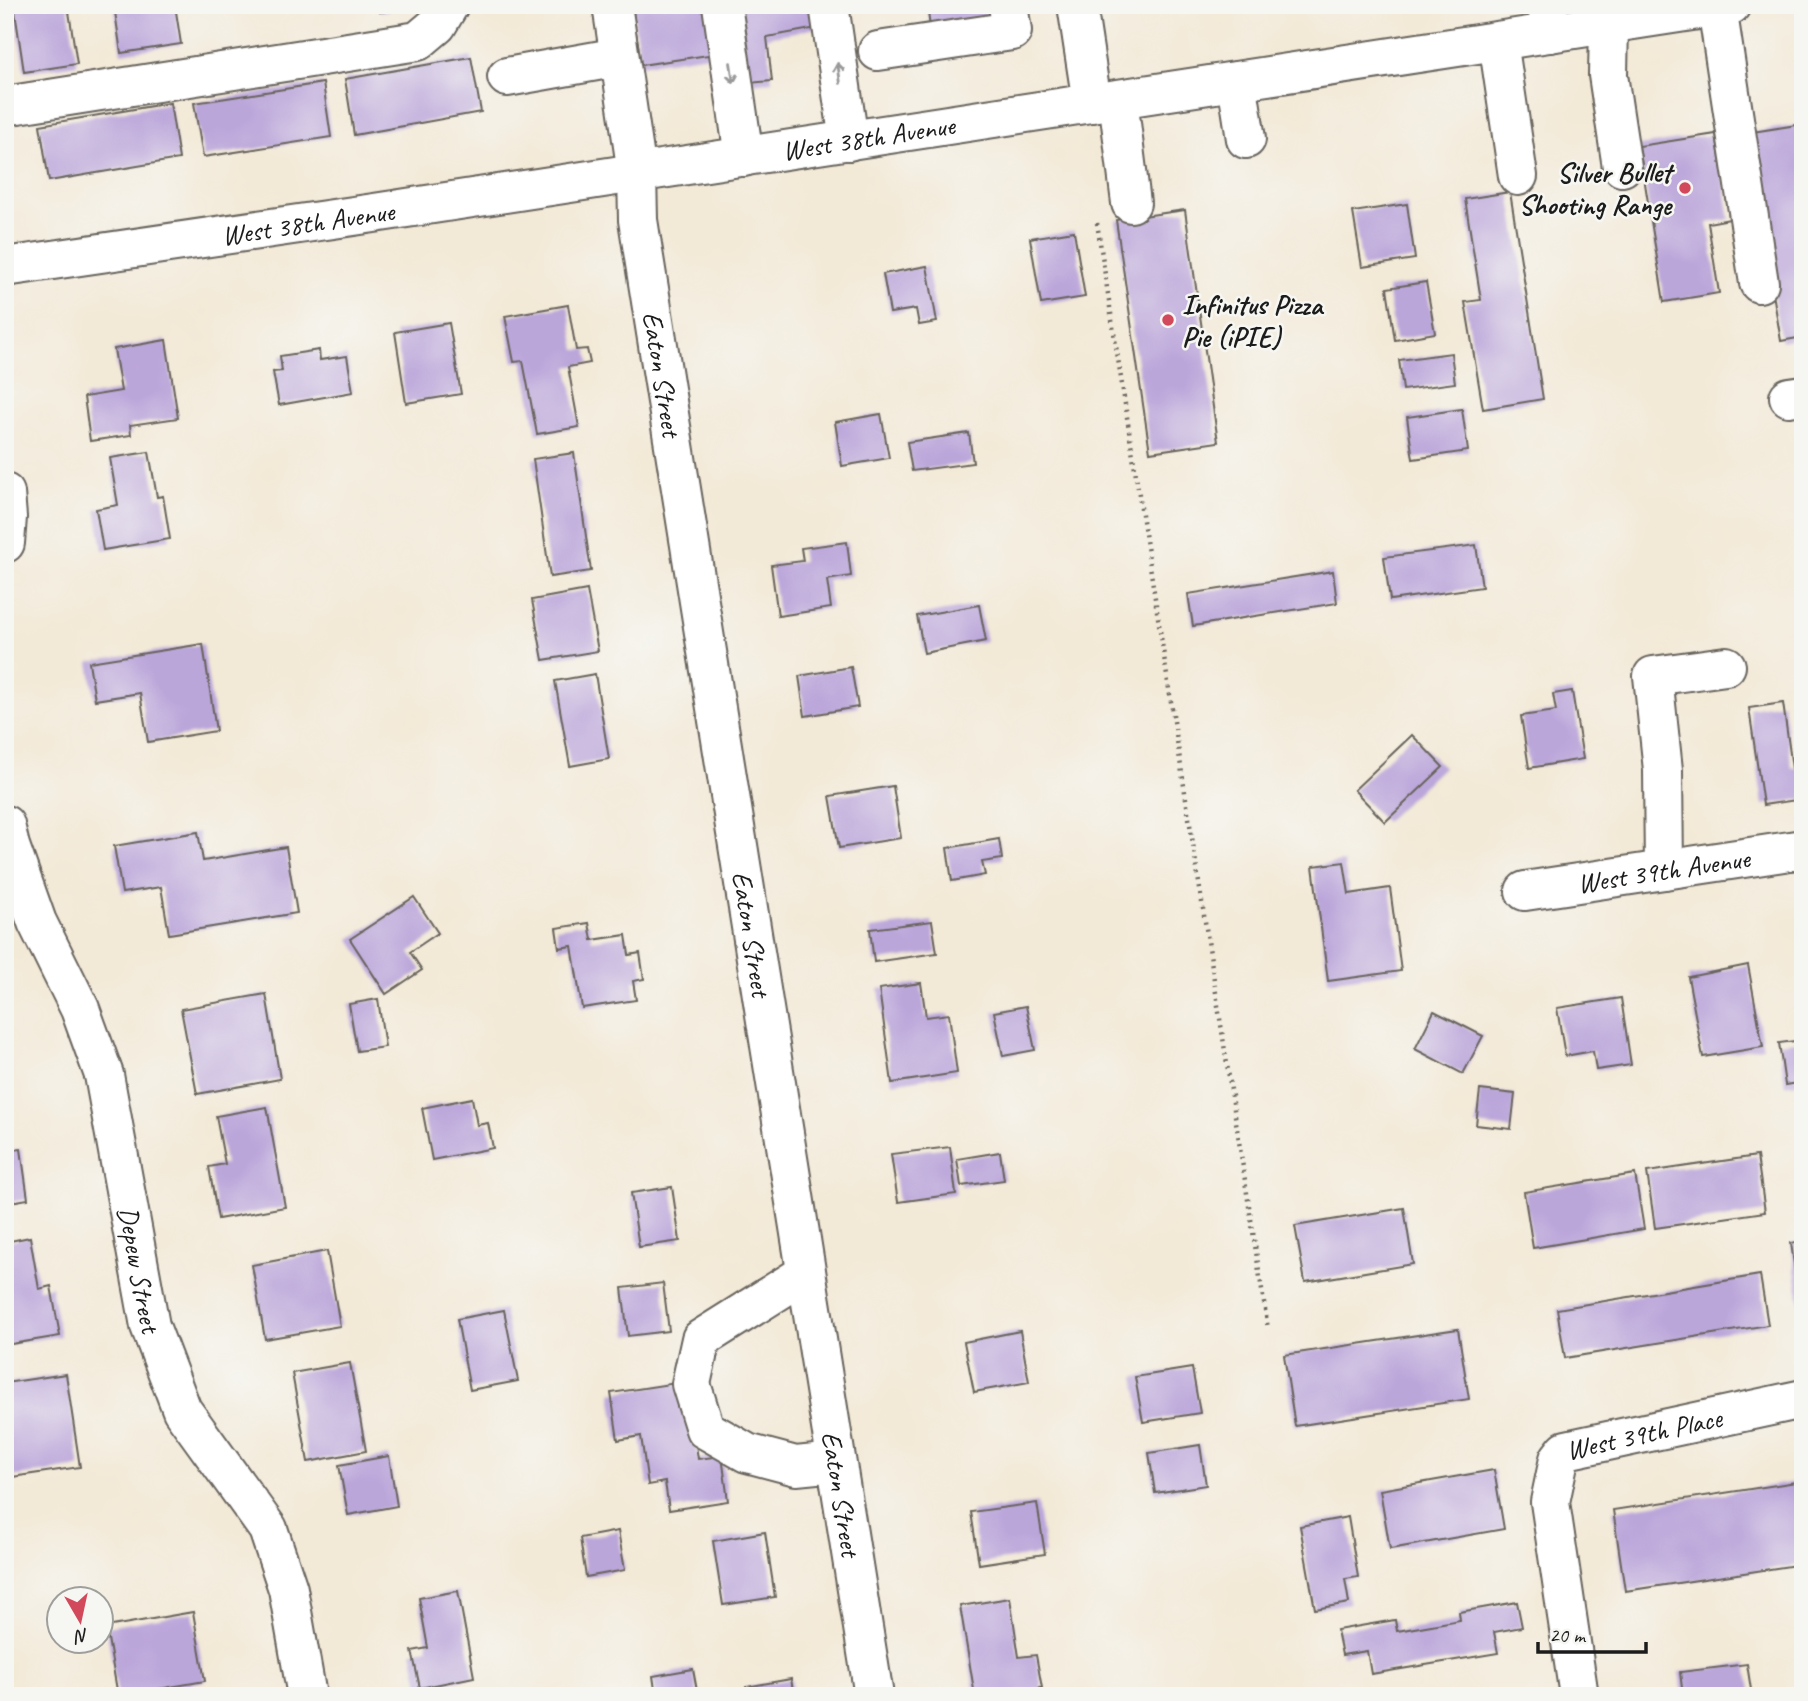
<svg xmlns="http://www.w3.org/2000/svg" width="1808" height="1701" font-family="Caveat,sans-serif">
  <rect width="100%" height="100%" fill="#f6f6f2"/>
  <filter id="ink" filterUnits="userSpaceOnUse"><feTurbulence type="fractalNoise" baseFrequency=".0143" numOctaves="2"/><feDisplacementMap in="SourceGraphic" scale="14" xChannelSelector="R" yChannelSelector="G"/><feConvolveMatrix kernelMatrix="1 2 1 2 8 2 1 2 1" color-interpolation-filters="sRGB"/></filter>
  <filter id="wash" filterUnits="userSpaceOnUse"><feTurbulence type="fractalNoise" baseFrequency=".00686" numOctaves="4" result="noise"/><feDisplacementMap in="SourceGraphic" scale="28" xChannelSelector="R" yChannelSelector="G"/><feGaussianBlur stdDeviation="1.57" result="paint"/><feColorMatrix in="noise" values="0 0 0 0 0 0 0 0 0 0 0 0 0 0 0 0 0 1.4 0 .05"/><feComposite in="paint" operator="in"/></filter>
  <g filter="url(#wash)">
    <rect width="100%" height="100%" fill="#f3e9d7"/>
    <g id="blocks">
      <g fill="#bba6da">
        <path d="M14 5H68L77 64 24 72Z"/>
        <path d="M114 5H175L181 44 121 53Z"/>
        <path d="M379 5H410V7L380 12Z"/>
        <path d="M632 5H707L715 54 641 65Z"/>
        <path d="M736 5H813L817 28 767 37 772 81 748 83Z"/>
        <path d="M927 5H1004L1007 23 931 35Z"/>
        <path d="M471 57 481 112 354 135 345 79Z"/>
        <path d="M323 83 331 137 203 157 194 103Z"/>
        <path d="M170 103 179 159 49 181 40 125Z"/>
        <path d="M1803 124V337L1781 341 1746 133Z"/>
        <path d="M1716 134 1730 219 1708 223 1719 293 1664 302 1639 146Z"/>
        <path d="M1510 192 1543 399 1483 409 1465 302 1481 300 1465 199Z"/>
        <path d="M1407 204 1415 259 1362 267 1353 212Z"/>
        <path d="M1185 210 1218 442 1150 452 1116 220Z"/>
        <path d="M1074 231 1085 297 1041 304 1030 238Z"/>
        <path d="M927 266 937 322 919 325 916 309 890 313 883 274Z"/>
        <path d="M1426 282 1435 333 1395 340 1387 288Z"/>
        <path d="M568 305 576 350 587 349 590 363 568 367 579 427 537 434 523 361 514 362 505 316Z"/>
        <path d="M449 323 461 394 406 403 395 332Z"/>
        <path d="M166 340 178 418 130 425 131 435 90 441 84 397 121 391 114 349Z"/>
        <path d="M319 350 320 360 347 356 353 392 279 405 273 372 282 371 280 356Z"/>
        <path d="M1451 353 1455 383 1403 390 1399 360Z"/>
        <path d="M1462 409 1468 451 1413 459 1407 417Z"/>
        <path d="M881 414 889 458 842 466 835 422Z"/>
        <path d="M969 433 973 463 912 471 907 442Z"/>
        <path d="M149 452 157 497 163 496 170 539 103 550 96 509 118 505 110 458Z"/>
        <path d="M574 453 591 571 550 577 533 459Z"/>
        <path d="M847 542 851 576 827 580 831 608 778 616 771 565 803 561 801 548Z"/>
        <path d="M1476 545 1482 587 1390 600 1384 557Z"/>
        <path d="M1333 571 1337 603 1193 626 1188 594Z"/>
        <path d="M587 590 598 651 543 660 532 600Z"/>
        <path d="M979 605 986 641 924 653 917 616Z"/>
        <path d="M203 644 216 731 148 742 140 693 95 700 89 662Z"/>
        <path d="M851 667 858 707 805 716 799 676Z"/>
        <path d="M595 674 609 759 570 766 555 681Z"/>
        <path d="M1572 691 1583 759 1529 768 1521 716 1556 711 1553 694Z"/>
        <path d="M1783 703 1792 768 1803 766V799L1763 805 1749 708Z"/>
        <path d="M1412 735 1443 767 1385 822 1354 790Z"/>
        <path d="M893 786 901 838 839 848 830 796Z"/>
        <path d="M198 832 203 861 286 847 297 913 169 934 161 887 122 893 114 846Z"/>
        <path d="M999 839 1002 859 982 862 985 875 952 881 947 848Z"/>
        <path d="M1344 862 1349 894 1390 888 1401 971 1328 981 1313 866Z"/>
        <path d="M414 897 438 933 410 952 422 970 386 994 350 939Z"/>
        <path d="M932 921 937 953 874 962 870 929Z"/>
        <path d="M589 923 592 940 626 935 629 955 640 953 644 979 633 981 636 1000 582 1008 572 946 559 948 556 928Z"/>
        <path d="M1748 965 1763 1047 1703 1057 1688 977Z"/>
        <path d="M921 983 926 1017 949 1014 957 1073 892 1083 879 989Z"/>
        <path d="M266 994 280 1079 197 1094 181 1009Z"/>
        <path d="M1621 998 1631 1065 1596 1070 1593 1051 1565 1056 1557 1008Z"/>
        <path d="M378 999 385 1047 357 1051 349 1004Z"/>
        <path d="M1026 1006 1035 1050 1003 1056 994 1012Z"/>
        <path d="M1434 1011 1483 1036 1463 1074 1415 1049Z"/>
        <path d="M1803 1040V1082L1785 1085 1779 1043Z"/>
        <path d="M1480 1090 1515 1094 1511 1129 1476 1125Z"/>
        <path d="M472 1098 477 1125 488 1123 493 1148 432 1160 422 1108Z"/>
        <path d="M267 1107 285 1207 218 1219 209 1167 225 1164 216 1116Z"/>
        <path d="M950 1147 956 1194 898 1202 891 1154Z"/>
        <path d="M21 1149 28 1199 5 1203V1151Z"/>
        <path d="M1000 1152 1004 1180 961 1186 957 1159Z"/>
        <path d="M1757 1156 1765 1212 1655 1228 1647 1172Z"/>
        <path d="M1635 1174 1644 1229 1533 1248 1524 1192Z"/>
        <path d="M672 1187 680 1241 639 1247 631 1193Z"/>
        <path d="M1404 1208 1413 1264 1305 1282 1295 1226Z"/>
        <path d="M30 1237 39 1289 51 1286 60 1336 5 1345V1242Z"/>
        <path d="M1803 1241V1313H1801L1791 1243Z"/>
        <path d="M327 1251 340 1326 265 1339 252 1265Z"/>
        <path d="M1760 1275 1768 1325 1565 1358 1557 1309Z"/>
        <path d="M663 1283 669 1331 628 1336 622 1288Z"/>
        <path d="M504 1310 518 1381 470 1390 457 1319Z"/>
        <path d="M1458 1329 1469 1399 1295 1426 1284 1355Z"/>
        <path d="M1020 1331 1029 1382 974 1392 964 1342Z"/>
        <path d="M350 1363 366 1451 308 1462 292 1373Z"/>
        <path d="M1192 1368 1200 1413 1143 1422 1135 1377Z"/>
        <path d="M66 1374 80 1467 5 1478V1383Z"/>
        <path d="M676 1383 691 1410 698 1459 722 1456 728 1501 669 1510 665 1482 648 1485 641 1436 618 1440 611 1393Z"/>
        <path d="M1200 1445 1206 1485 1155 1493 1149 1453Z"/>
        <path d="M389 1456 397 1506 348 1515 339 1465Z"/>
        <path d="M1494 1470 1504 1529 1390 1549 1380 1490Z"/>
        <path d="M1803 1481V1564L1625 1591 1613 1510Z"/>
        <path d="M1037 1503 1045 1554 979 1564 971 1512Z"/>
        <path d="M1348 1517 1358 1577 1345 1579 1349 1603 1315 1609 1300 1526Z"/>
        <path d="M618 1531 625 1570 586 1577 580 1538Z"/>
        <path d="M765 1532 775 1597 723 1605 713 1541Z"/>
        <path d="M458 1591 474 1677 420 1688 412 1651 428 1648 419 1598Z"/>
        <path d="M1010 1598 1019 1657 1036 1655 1042 1688 992 1696H975L960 1606Z"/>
        <path d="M1517 1602 1522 1627 1494 1632 1498 1653 1371 1674 1367 1651 1342 1655 1337 1630 1395 1620 1397 1631 1460 1620 1459 1612Z"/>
        <path d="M193 1612 205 1681 118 1696 106 1627Z"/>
        <path d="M1747 1664 1752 1696H1683L1680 1672Z"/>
        <path d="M693 1669 698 1696H656L653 1676Z"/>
        <path d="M791 1679 794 1696H747L746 1687Z"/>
      </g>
    </g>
  </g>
  <g filter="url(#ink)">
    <use href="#blocks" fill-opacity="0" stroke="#67645d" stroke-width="2"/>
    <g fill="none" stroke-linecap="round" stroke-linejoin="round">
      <defs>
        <g id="minor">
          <path id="s1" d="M612 5 637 173 638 220 874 1696"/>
          <path d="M722 5 744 157"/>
          <path d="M829 5 849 141"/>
          <path d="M1077 5 1092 103"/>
          <path d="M1547 5 1551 33"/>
          <path d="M1717 7 1759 283"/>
          <path d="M1609 24 1608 75 1622 167"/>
          <path d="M1498 41 1518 176"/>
          <path d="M878 51 1012 31 1008 5"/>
          <path d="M507 77 619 57"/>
          <path d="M1237 81 1246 139"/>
          <path d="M1118 99 1131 203"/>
          <path d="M5 106 418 41 437 25 449 5"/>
          <path d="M1789 397 1803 395"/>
          <path d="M5 493 7 517 5 543"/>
          <path id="s2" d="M5 825 10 846 37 922 80 1009 104 1075 150 1326 182 1410 268 1529 288 1589 307 1696"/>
          <path d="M1664 870 1663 770 1653 676 1726 666"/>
          <path id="s3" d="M1525 891 1803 849"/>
          <path d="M806 1273 701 1339 691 1384 705 1429 747 1453 796 1466 836 1462"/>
          <path id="s4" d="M1579 1696 1550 1502 1559 1459 1566 1450 1803 1399"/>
        </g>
        <g id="major">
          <path id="s5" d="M5 267 374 213 1731 5"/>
        </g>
      </defs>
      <use href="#minor" stroke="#67645d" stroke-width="42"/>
      <use href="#major" stroke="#67645d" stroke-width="42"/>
      <path stroke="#67645d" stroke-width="4.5" stroke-dasharray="2 5" stroke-linecap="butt" d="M1097 223 1268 1329"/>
      <use href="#minor" stroke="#fff" stroke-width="38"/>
      <use href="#major" stroke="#fff" stroke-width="38"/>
    </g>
    <defs><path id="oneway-shaft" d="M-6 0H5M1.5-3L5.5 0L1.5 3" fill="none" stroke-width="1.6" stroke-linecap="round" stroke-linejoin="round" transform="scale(1.75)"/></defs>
    <g stroke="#999">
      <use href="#oneway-shaft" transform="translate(732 73) rotate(82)"/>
      <use href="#oneway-shaft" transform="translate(839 73) rotate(-98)"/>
    </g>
  </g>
  <g fill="#d1495b" stroke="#f6f6f2" stroke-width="2.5">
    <circle cx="1685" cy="188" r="7"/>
    <circle cx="1168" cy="320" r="7"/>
  </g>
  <g text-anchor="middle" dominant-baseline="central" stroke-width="5" stroke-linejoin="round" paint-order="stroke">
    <g font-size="28" fill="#1c1c1c" stroke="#f6f6f2">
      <text stroke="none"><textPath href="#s5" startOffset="873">West 38th Avenue</textPath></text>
      <text stroke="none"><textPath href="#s5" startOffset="306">West 38th Avenue</textPath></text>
      <text stroke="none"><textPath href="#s1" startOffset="373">Eaton Street</textPath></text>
      <text stroke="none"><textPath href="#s3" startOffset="140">West 39th Avenue</textPath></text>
      <text stroke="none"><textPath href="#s1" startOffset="940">Eaton Street</textPath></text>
      <text stroke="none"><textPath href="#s2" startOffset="467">Depew Street</textPath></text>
      <text stroke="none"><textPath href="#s4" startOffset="331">West 39th Place</textPath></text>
      <text stroke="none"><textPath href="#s1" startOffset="1507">Eaton Street</textPath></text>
    </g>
    <g font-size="28" font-weight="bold" fill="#1c1c1c" stroke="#f6f6f2" text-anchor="end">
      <text x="1671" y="172">Silver Bullet<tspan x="1671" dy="32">Shooting Range</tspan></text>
      <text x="1182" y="304" text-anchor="start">Infinitus Pizza<tspan x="1182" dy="32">Pie (iPIE)</tspan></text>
    </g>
  </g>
  <rect width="1808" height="1701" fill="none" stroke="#f6f6f2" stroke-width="28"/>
  <g transform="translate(80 1620) rotate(171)"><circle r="33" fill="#f6f6f2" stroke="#9f9f9c" stroke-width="2"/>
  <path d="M0-5L12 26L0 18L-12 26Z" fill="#d1495b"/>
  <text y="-10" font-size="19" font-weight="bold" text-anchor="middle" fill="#1c1c1c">N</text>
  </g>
  <path d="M1538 1642v10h108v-10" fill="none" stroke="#1c1c1c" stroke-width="3.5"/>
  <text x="1549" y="1642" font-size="21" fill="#1c1c1c" stroke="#f6f6f2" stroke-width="5" paint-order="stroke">20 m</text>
</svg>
